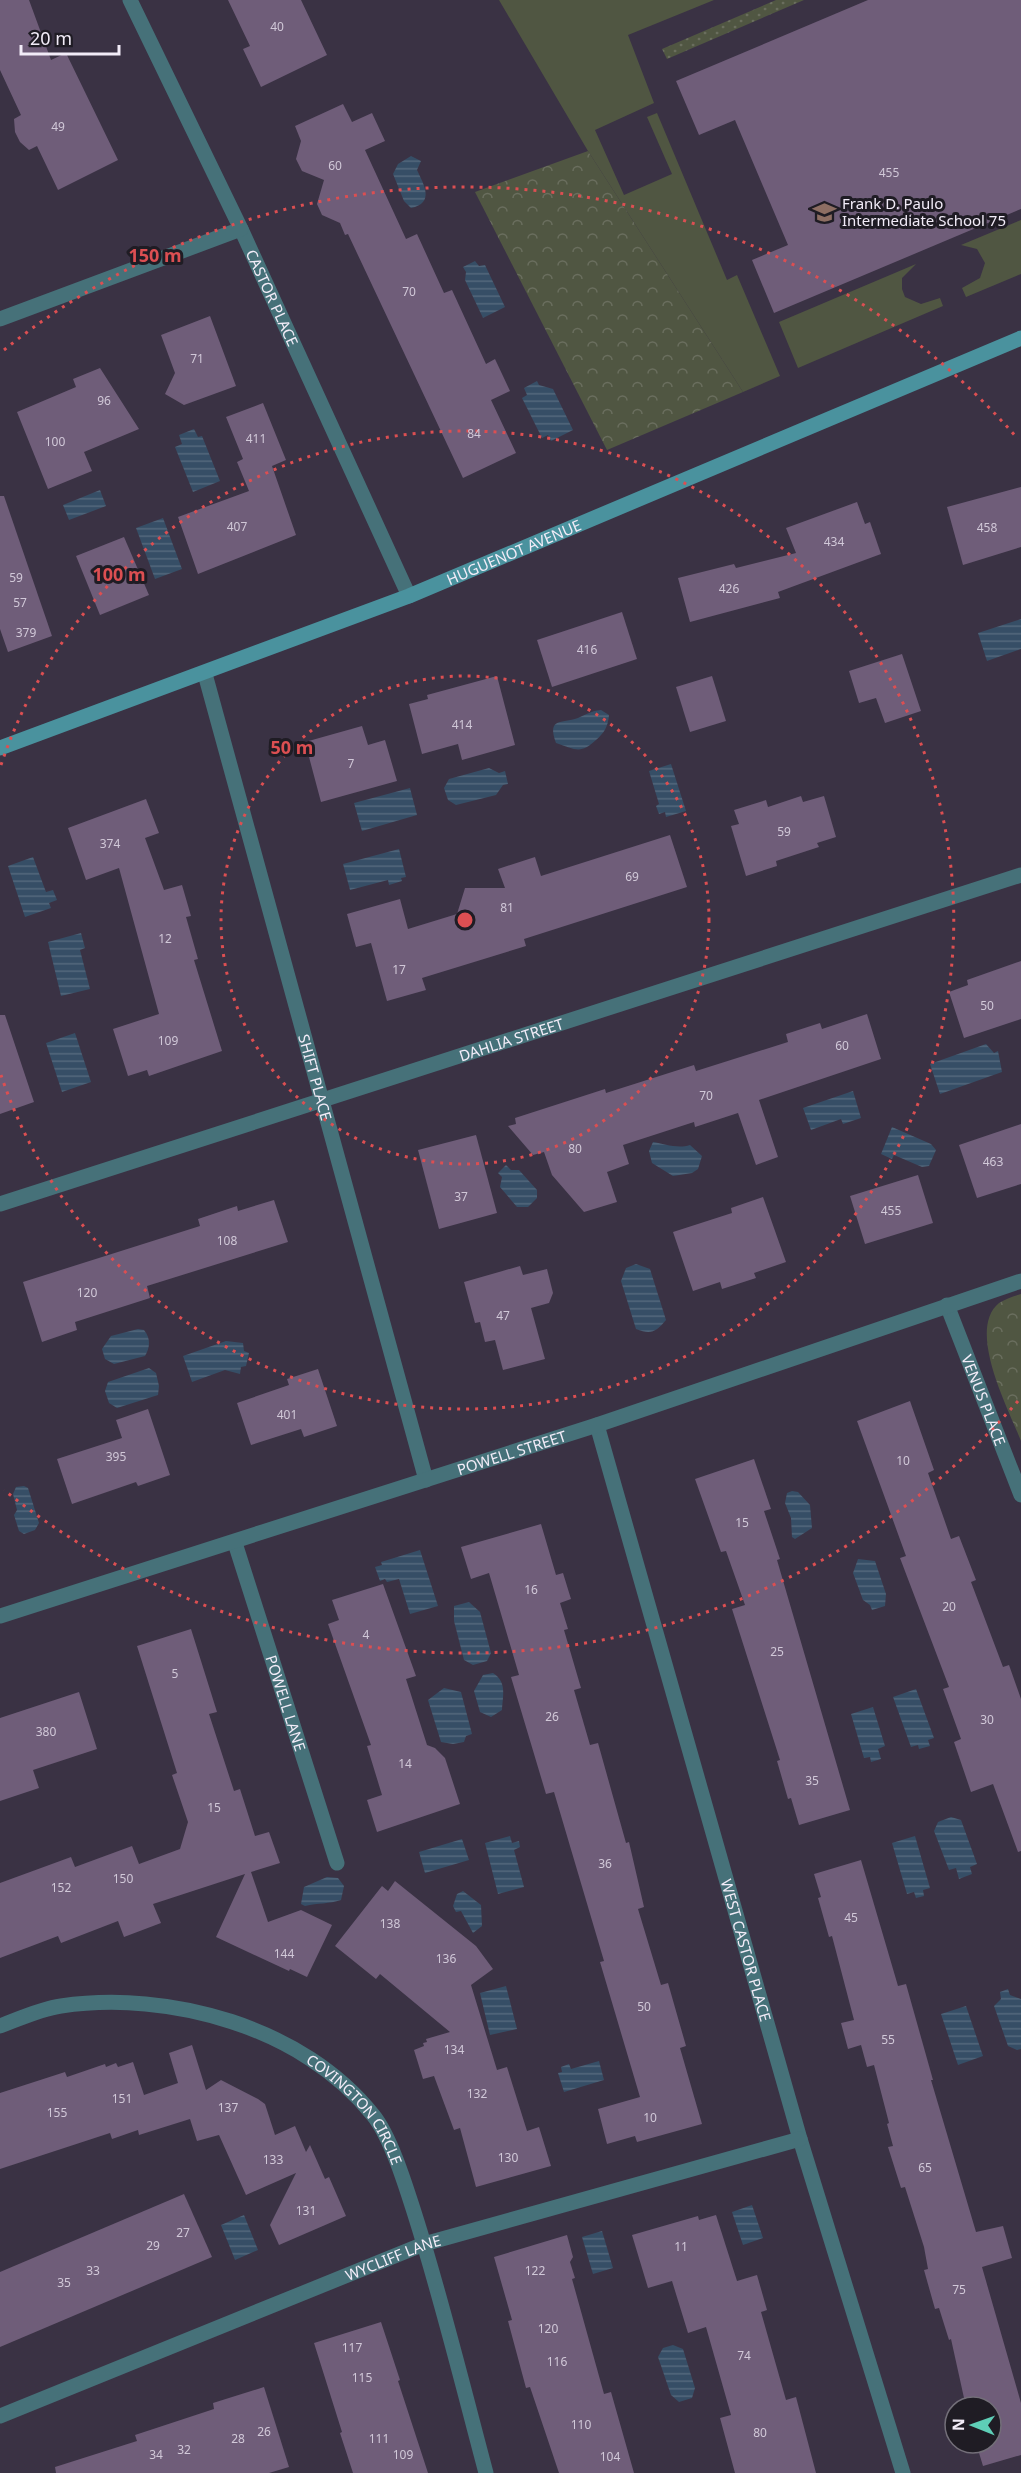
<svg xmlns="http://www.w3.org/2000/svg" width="1021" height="2473" font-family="'Noto Sans',sans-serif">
  <defs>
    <pattern id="forest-crowns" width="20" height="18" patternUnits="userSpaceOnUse" patternTransform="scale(1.5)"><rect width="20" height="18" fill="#505642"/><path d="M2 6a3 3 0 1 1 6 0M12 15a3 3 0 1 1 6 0" fill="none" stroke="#6a6e5e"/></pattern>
    <pattern id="garden-dots" width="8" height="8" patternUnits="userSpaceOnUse" patternTransform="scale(1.5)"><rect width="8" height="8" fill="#505642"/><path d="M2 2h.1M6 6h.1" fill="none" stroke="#6a6e5e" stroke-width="1.8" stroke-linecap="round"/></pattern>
    <pattern id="water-rules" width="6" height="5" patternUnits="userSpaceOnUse" patternTransform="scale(1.5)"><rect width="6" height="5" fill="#364e66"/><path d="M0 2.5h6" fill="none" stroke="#54687d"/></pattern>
  </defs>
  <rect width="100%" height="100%" fill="#3a3244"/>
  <g fill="#505642">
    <path d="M499 0H714L628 35 654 103 595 130 624 195 672 174 647 117 657 113 727 280 737 275 780 376 743 392 588 151Z"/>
    <path d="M1021 220V274L966 297 962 288 980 278 985 263 977 249 961 245Z"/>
    <path d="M916 264 902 278V289L905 297 921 304 940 298 943 306 798 368 779 322Z"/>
  </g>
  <g fill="url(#forest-crowns)">
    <path d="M588 151 743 392 607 450 475 192Z"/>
    <path d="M1021 1294V1441C1009 1410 966 1330 999 1303 1005 1299 1014 1296 1021 1294Z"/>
  </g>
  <path fill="url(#garden-dots)" d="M776 0H804L667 59 662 49Z"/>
  <g fill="url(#water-rules)">
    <path d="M411 156 421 161 417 170C424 185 435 203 411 208L404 201 393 174 398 164Z"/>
    <path d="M475 261 479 266 485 265 505 307 483 318 465 280 466 272 463 267Z"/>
    <path d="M537 381 539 385 553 389 573 430 551 441 548 435 542 438 522 398 527 395 524 388Z"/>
    <path d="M194 429 198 437 202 436 220 481 193 492 175 447 182 444 179 435Z"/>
    <path d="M100 490 106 506 69 520 63 505Z"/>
    <path d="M163 518 182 569 155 579 136 528Z"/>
    <path d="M1021 619V649L987 661 978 633Z"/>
    <path d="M601 710 609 715C608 727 604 733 596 740 581 754 576 750 556 743 547 717 561 724 578 718 587 714 591 711 601 710Z"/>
    <path d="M671 764 686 811 666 817 665 812 659 814 656 806 659 804 649 771Z"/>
    <path d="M489 768 499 773 505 771 508 784 503 785 496 795 456 805 448 800 444 788 449 779Z"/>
    <path d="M410 788 417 815 362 831 354 803Z"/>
    <path d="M399 849 406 877 401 878 402 881 389 885 388 880 350 890 343 864Z"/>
    <path d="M33 857 46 892 53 890 57 900 49 903 51 908 25 917 8 866Z"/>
    <path d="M81 933 85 948 80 950 90 989 61 996 48 942Z"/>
    <path d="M75 1033 91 1082 62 1092 46 1043Z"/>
    <path d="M986 1044 994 1053 998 1051 1002 1072 940 1094 930 1064Z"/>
    <path d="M853 1091 861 1118 843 1124 841 1119 811 1130 803 1108Z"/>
    <path d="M892 1127 931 1144 936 1150 929 1166 922 1167 894 1155 892 1159 881 1154Z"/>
    <path d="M653 1142C664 1144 678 1149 690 1145L702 1156 698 1169 692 1173 673 1176 652 1163 649 1151Z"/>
    <path d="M506 1165 511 1170H519L537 1190V1198L528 1207H517L500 1187 502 1177 498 1173Z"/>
    <path d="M636 1264 650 1269 666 1320C656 1332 651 1335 636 1329L621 1281 626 1268Z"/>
    <path d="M138 1329 144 1330C151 1339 150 1347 145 1356L114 1364 105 1359 102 1349 111 1336Z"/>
    <path d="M226 1341 243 1343 244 1351 249 1353 246 1366 241 1367 240 1374 225 1370 192 1382 183 1356Z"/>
    <path d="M149 1368 156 1373 159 1386 158 1395 117 1408 109 1403 105 1391 108 1382Z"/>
    <path d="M24 1486 28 1488 39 1523 35 1530 24 1534 19 1531 14 1515 17 1510 13 1494 16 1487Z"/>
    <path d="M792 1491 798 1492 810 1505 812 1528 795 1539 792 1537 791 1518 785 1503 787 1493Z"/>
    <path d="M420 1550 438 1606 410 1614 399 1579 387 1582 385 1579 380 1581 375 1567 382 1565 381 1562Z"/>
    <path d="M858 1559 875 1561 886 1594 885 1606 872 1610 870 1605 863 1600 853 1573Z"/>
    <path d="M469 1602 480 1612 491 1653 487 1661 473 1665 464 1660 454 1621V1606Z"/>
    <path d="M493 1673C507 1682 503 1695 502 1710L491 1717 480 1712 474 1691 483 1675Z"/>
    <path d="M444 1688 461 1692 472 1734 466 1736 464 1742 453 1744 441 1742 428 1700Z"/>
    <path d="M916 1689 934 1738 928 1740 930 1746 919 1749 918 1745 911 1747 893 1697Z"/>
    <path d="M873 1707 885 1746 878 1749 881 1759 871 1762 870 1757 864 1758 851 1714Z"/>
    <path d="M951 1817 961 1820 977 1864 970 1867 972 1874 959 1879 956 1868 949 1870 934 1831 938 1822Z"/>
    <path d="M510 1836 512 1843 519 1841 520 1847 514 1850 524 1887 498 1894 485 1843Z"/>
    <path d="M915 1836 930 1888 923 1890 924 1896 916 1898 914 1892 907 1894 892 1843Z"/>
    <path d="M462 1839 469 1860 425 1873 419 1852Z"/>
    <path d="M327 1877 338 1878 344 1886 341 1900C329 1904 318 1903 305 1906L301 1904 304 1887Z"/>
    <path d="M463 1891 481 1905 482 1926 473 1933 461 1911 456 1912 453 1906 457 1894Z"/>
    <path d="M506 1986 517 2029 490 2035 480 1993Z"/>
    <path d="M1008 1989 1010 1995 1021 1999V2049L1017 2050 1008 2046 994 2006 1001 1999 1000 1992Z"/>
    <path d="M966 2006 983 2056 958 2065 941 2014Z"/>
    <path d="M599 2061 604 2080 564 2092 558 2073 562 2072 561 2067 569 2064 571 2069Z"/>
    <path d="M752 2205 763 2238 743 2245 732 2212Z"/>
    <path d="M244 2215 258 2250 235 2260 221 2225Z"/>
    <path d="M602 2231 613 2268 593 2274 582 2237Z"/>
    <path d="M673 2345 683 2349 695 2388 692 2398 679 2402 671 2395 658 2357 663 2348Z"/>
  </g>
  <g fill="#6f5d79">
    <path d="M0 0H29L51 60 66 53 118 160 58 190 37 146 29 150 20 142 15 132 14 119 21 115 0 70Z"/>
    <path d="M228 0H301L327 55 261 87 243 49 250 46Z"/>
    <path d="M868 0H1021V209L774 313 752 260 788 245 735 120 699 135 676 81Z"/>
    <path d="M343 104 352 122 372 113 385 141 365 150 406 239 417 234 444 293 452 290 486 364 495 359 510 391 491 400 516 453 463 478 348 234 345 235 340 223 322 215 317 204 324 180 302 171 296 159 301 141 295 126Z"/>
    <path d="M210 316 236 386 184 405 165 394 175 373 161 335Z"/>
    <path d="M100 368 139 429 84 452 92 471 48 489 17 412 76 387 73 379Z"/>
    <path d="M263 403 286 460 272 466 296 535 198 574 178 517 249 491 237 462 243 459 226 417Z"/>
    <path d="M1021 487V547L963 565 947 507Z"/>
    <path d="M0 496H4L52 636 8 652 0 629Z"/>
    <path d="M857 502 865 524 870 522 881 554 778 592 780 598 690 622 678 578 734 564 736 568 796 553 786 528Z"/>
    <path d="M124 537 149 595 100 615 76 556Z"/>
    <path d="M622 612 637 659 552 687 537 640Z"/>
    <path d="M902 654 921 711 885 723 876 698 859 703 849 671Z"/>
    <path d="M497 676 515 745 462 760 458 744 422 754 409 704 428 699 427 695Z"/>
    <path d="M712 676 726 721 690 732 676 687Z"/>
    <path d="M362 726 368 745 385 740 397 781 321 802 305 742Z"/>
    <path d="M801 796 803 802 824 796 836 837 817 843 819 847 776 861 777 866 746 876 731 826 739 824 734 810 766 800 768 807Z"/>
    <path d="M146 799 159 833 145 838 164 890 182 885 191 916 186 917 198 959 194 960 222 1051 149 1076 147 1070 128 1076 113 1029 159 1014 119 868 86 880 68 828Z"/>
    <path d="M670 835 687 887 524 939 526 946 422 978 426 990 387 1001 371 943 356 947 347 914 400 899 408 929 457 914 465 888H505L498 869 535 857 541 876Z"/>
    <path d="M1021 961V1019L964 1038 949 992 968 985 967 980Z"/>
    <path d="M867 1014 881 1059 759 1100 778 1157 756 1165 738 1113 695 1127 694 1122 623 1145 629 1164 607 1172 617 1202 584 1212 552 1175 544 1152 533 1155 508 1126 516 1124 515 1118 605 1089 606 1093 694 1065 696 1071 788 1042 786 1034 820 1023 822 1029Z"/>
    <path d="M0 1015H5L34 1102 0 1114Z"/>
    <path d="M1021 1124V1184L977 1198 959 1145Z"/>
    <path d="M476 1135 497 1213 439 1229 418 1150Z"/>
    <path d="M918 1175 933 1223 865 1244 850 1196Z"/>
    <path d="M763 1197 786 1262 754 1273 756 1278 722 1289 720 1282 693 1291 673 1232 732 1213 731 1208Z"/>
    <path d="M274 1200 288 1242 147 1286 150 1298 75 1322 77 1330 42 1342 23 1282 200 1226 198 1219 237 1206 238 1211Z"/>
    <path d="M520 1266 523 1275 547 1269 553 1293 549 1303 531 1308 545 1359 503 1370 495 1340 485 1342 480 1322 475 1323 464 1282Z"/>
    <path d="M318 1369 337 1426 304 1437 301 1429 251 1445 237 1403 289 1385 287 1379Z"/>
    <path d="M910 1401 934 1470 928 1473 951 1539 959 1536 976 1580 971 1582 1003 1667 1009 1665 1021 1699V1851L1018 1852 993 1784 971 1792 954 1742 961 1739 943 1689 949 1687 900 1558 906 1556 857 1421Z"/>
    <path d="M148 1409 170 1475 138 1486 136 1482 72 1504 57 1459 122 1438 116 1420Z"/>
    <path d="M754 1459 771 1509 764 1511 780 1559 777 1560 850 1810 799 1825 791 1798 788 1799 777 1761 780 1760 732 1609 745 1605 726 1551 721 1552 695 1479Z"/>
    <path d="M541 1524 556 1575 563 1573 571 1599 560 1603 568 1629 564 1630 581 1688 574 1690 590 1745 598 1743 626 1843 629 1842 644 1907 638 1909 661 1985 668 1983 686 2046 680 2048 702 2124 637 2142 635 2136 607 2144 598 2109 640 2097 600 1962 604 1961 554 1792 546 1794 511 1677 519 1675 489 1573 471 1579 461 1547Z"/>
    <path d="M383 1584 416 1676 406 1679 427 1745 435 1748 445 1758 460 1804 377 1832 367 1800 382 1795 367 1746 371 1745 328 1624 339 1620 332 1600Z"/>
    <path d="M191 1629 217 1712 209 1714 234 1791 240 1789 255 1836 269 1832 280 1863 251 1872 268 1922 301 1910 332 1925 307 1977 290 1969 289 1971 216 1937 245 1874 153 1904 161 1923 124 1937 118 1921 61 1943 58 1936 0 1958V1883L71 1857 75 1867 132 1846 139 1864 180 1849 188 1822 172 1775 177 1773 137 1646Z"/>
    <path d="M79 1692 97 1749 33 1770 39 1788 0 1801V1718Z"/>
    <path d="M861 1860 898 1986 906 1984 933 2080H931L976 2232 1003 2226 1012 2258 982 2267 1021 2403V2455L983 2466 976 2443H991V2407H966L951 2339 949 2340 939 2308 935 2309 924 2270 928 2269 924 2247 905 2187 901 2188 888 2147 893 2146 887 2124 889 2123 874 2065 867 2067 861 2045 848 2049 841 2023 854 2020 832 1936 829 1937 818 1898 821 1897 814 1874Z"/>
    <path d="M395 1881 476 1946 493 1969 471 1985 497 2070 507 2067 527 2131 539 2127 551 2166 476 2187 460 2128 454 2130 434 2076 423 2079 414 2050 424 2046 423 2043 427 2042 426 2039 450 2032 380 1974 376 1979 335 1946 382 1886 388 1891Z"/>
    <path d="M192 2045 206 2090 221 2080 258 2099 265 2104 275 2135 295 2126 306 2152 310 2145 325 2179 329 2177 346 2216 279 2245 270 2225 296 2173 246 2195 219 2135 197 2141 190 2119 139 2135 138 2130 112 2139 110 2133 0 2169V2093L65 2072 67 2077 105 2064 106 2067 116 2063 118 2067 133 2062 144 2095 178 2083 169 2053Z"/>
    <path d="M184 2194 212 2257 0 2347V2272Z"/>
    <path d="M716 2215 737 2281 757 2275 767 2310 761 2312 786 2400 796 2397 816 2473H735L720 2418 731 2415 706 2327 688 2333 672 2281 648 2288 632 2235 698 2216 699 2220Z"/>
    <path d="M567 2235 573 2257 570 2262 575 2278 572 2279 604 2394 611 2392 634 2473H559L530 2387 526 2388 508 2321 512 2320 494 2257Z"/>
    <path d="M381 2322 400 2380 398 2381 428 2473H353L340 2433 342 2432 314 2343Z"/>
    <path d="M264 2387 289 2467 269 2473H56L55 2467 137 2441 135 2435 214 2409 213 2403Z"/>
  </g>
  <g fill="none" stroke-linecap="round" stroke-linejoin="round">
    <g stroke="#467179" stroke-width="15">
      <path id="s1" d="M130 0 241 229 409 596"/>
      <path d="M0 319 241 229"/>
      <path id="s2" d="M205 674 426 1480"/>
      <path id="s3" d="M0 1204 1021 875"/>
      <path id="s4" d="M947 1305 1021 1495"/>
      <path id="s5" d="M597 1425 800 2139 903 2473"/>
      <path id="s6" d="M235 1543 337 1863"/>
      <path id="s7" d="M0 1616 597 1425 1021 1281"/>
      <path id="s8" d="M0 2026C19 2019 40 2009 61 2006 169 1990 303 2027 373 2115 391 2137 406 2187 415 2215 442 2300 463 2387 486 2473"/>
      <path id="s9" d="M0 2416 424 2244 800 2139"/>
    </g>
    <path stroke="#4a929e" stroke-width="15" id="s10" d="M0 748 409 596 1021 338"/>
  </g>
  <g fill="none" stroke="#dc4f52" stroke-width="3" stroke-dasharray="3 6">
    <circle cx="465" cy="920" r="244"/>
    <path d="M1 765A489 489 0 1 1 1 1075"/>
    <path d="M1018 1401A733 733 0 0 1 4 1490M4 350A733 733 0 0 1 1018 439"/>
  </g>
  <defs>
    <symbol id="school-bare" viewBox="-9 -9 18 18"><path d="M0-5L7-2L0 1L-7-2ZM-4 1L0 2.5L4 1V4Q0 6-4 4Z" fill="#8d6e63" stroke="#1f1c24" stroke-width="2.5" paint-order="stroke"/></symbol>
  </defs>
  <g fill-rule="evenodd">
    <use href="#school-bare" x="808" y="196" width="33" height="33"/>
  </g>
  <g text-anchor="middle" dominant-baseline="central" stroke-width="6" stroke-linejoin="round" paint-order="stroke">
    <g font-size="12" fill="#d1c8d8">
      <text x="277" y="26">40</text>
      <text x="58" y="126">49</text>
      <text x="335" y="165">60</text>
      <text x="889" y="172">455</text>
      <text x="409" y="291">70</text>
      <text x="197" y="358">71</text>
      <text x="104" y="400">96</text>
      <text x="474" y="433">84</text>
      <text x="256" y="438">411</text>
      <text x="55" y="441">100</text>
      <text x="237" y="526">407</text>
      <text x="987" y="527">458</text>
      <text x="834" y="541">434</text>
      <text x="16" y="577">59</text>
      <text x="729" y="588">426</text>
      <text x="20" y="602">57</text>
      <text x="26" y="632">379</text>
      <text x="587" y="649">416</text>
      <text x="462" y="724">414</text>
      <text x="351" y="763">7</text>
      <text x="784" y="831">59</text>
      <text x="110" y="843">374</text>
      <text x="632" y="876">69</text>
      <text x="507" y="907">81</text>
      <text x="165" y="938">12</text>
      <text x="399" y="969">17</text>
      <text x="987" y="1005">50</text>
      <text x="168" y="1040">109</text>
      <text x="842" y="1045">60</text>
      <text x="706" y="1095">70</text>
      <text x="575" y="1148">80</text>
      <text x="993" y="1161">463</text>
      <text x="461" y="1196">37</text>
      <text x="891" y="1210">455</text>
      <text x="227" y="1240">108</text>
      <text x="87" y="1292">120</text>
      <text x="503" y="1315">47</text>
      <text x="287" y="1414">401</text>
      <text x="116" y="1456">395</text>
      <text x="903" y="1460">10</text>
      <text x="742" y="1522">15</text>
      <text x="531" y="1589">16</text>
      <text x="949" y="1606">20</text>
      <text x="366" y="1634">4</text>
      <text x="777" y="1651">25</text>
      <text x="175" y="1673">5</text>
      <text x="552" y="1716">26</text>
      <text x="987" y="1719">30</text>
      <text x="46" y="1731">380</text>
      <text x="405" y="1763">14</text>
      <text x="812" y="1780">35</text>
      <text x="214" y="1807">15</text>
      <text x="605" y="1863">36</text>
      <text x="123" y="1878">150</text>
      <text x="61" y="1887">152</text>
      <text x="851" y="1917">45</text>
      <text x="390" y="1923">138</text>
      <text x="284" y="1953">144</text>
      <text x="446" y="1958">136</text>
      <text x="644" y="2006">50</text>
      <text x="888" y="2039">55</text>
      <text x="454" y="2049">134</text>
      <text x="477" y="2093">132</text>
      <text x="122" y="2098">151</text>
      <text x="228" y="2107">137</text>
      <text x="57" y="2112">155</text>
      <text x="650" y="2117">10</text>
      <text x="508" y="2157">130</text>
      <text x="273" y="2159">133</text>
      <text x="925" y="2167">65</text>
      <text x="306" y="2210">131</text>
      <text x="183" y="2232">27</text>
      <text x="153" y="2245">29</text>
      <text x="681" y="2246">11</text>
      <text x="93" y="2270">33</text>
      <text x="535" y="2270">122</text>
      <text x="64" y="2282">35</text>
      <text x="959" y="2289">75</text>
      <text x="548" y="2328">120</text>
      <text x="352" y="2347">117</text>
      <text x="744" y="2355">74</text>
      <text x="557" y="2361">116</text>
      <text x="362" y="2377">115</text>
      <text x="581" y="2424">110</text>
      <text x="264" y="2431">26</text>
      <text x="760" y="2432">80</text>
      <text x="238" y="2438">28</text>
      <text x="379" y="2438">111</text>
      <text x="184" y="2449">32</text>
      <text x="156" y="2454">34</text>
      <text x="403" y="2454">109</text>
      <text x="610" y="2456">104</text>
    </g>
    <g font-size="15" fill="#f2ecf8" stroke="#1f1c24" text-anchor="start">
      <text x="842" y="203">Frank D. Paulo<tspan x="842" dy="17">Intermediate School 75</tspan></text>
    </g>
    <g font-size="15" fill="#f2ecf8" stroke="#1f1c24">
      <text stroke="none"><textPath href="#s1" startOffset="330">CASTOR PLACE</textPath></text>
      <text stroke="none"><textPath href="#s10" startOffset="550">HUGUENOT AVENUE</textPath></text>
      <text stroke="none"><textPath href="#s3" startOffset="537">DAHLIA STREET</textPath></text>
      <text stroke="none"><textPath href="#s2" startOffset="418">SHIFT PLACE</textPath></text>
      <text stroke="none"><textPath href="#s4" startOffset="102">VENUS PLACE</textPath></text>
      <text stroke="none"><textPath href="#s7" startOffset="537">POWELL STREET</textPath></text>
      <text stroke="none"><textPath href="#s6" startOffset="168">POWELL LANE</textPath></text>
      <text stroke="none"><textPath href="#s5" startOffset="546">WEST CASTOR PLACE</textPath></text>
      <text stroke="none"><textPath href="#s8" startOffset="393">COVINGTON CIRCLE</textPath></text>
      <text stroke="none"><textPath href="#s9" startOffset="424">WYCLIFF LANE</textPath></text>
    </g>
  </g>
  <circle cx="465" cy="920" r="9" fill="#dc4f52" stroke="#1f1c24" stroke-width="3"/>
  <g font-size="18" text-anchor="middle" font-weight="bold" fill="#dc4f52" stroke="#1f1c24" stroke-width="6" stroke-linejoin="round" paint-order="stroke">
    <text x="155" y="262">150 m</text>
    <text x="119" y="581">100 m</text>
    <text x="292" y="754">50 m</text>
  </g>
  <g transform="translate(973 2425) rotate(271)"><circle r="28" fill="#1f1c24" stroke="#736f79" stroke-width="1.5"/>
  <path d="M0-4.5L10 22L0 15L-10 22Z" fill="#5eceb7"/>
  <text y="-9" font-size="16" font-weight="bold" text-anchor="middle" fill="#f2ecf8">N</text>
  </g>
  <path d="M21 45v9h98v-9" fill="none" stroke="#f2ecf8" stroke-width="3"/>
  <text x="30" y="45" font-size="18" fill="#f2ecf8" stroke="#1f1c24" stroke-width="4.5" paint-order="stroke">20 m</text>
</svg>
